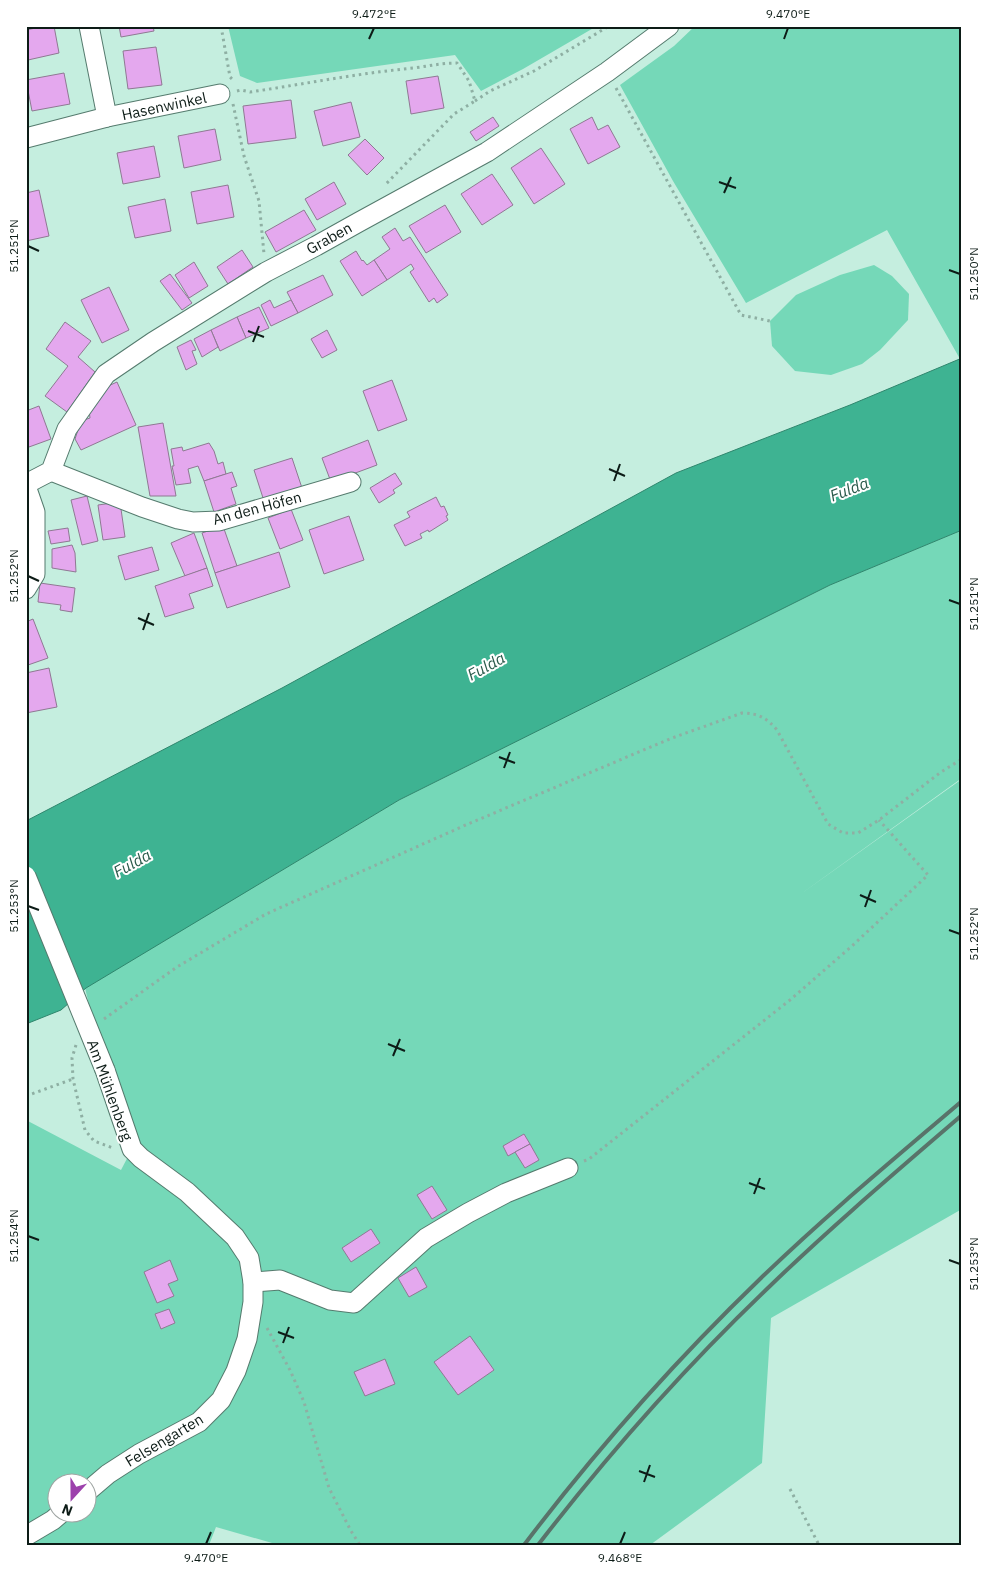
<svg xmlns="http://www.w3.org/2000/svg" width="988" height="1571" font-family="'IBM Plex Sans',sans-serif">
  <rect width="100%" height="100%" fill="#c5eedf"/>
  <g fill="#75d8b8" fill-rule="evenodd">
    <path d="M228 26H597L523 69 481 91 455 55 257 83 240 76Z"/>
    <path d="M695 26H962V358L960 359 887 230 746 303 673 181 620 85 674 46Z"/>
    <path d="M874 265 892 276 909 294 908 320 880 350 862 364 831 375 795 371 772 346 770 321 796 295 840 275Z"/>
    <path d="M962 530V778L798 896 962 779V1209L771 1318 762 1463 650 1545H279L216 1527 209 1545H26V1120L121 1170 132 1149 105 1070 85 988 399 800 830 585ZM58 1484H88V1514H58Z"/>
  </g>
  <path fill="#3eb392" stroke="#2f866d" d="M962 358V530L830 585 399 800 86 988 61 1010 26 1024V821L282 688 676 473 850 405Z"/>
  <g fill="#e4a8ee" stroke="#8f7993">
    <path d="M45 26H54L59 53 28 60 26 52V30Z"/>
    <path d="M119 26H153L154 31 121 37Z"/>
    <path d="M156 47 162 85 128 89 123 51Z"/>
    <path d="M64 73 70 104 32 111 26 80Z"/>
    <path d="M438 76 444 108 411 114 406 81Z"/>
    <path d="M291 100 296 138 248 144 243 106Z"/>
    <path d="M351 102 360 137 323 146 314 111Z"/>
    <path d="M493 117 499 126 476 141 470 132Z"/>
    <path d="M592 117 598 130 608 125 620 147 588 164 570 129Z"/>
    <path d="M215 129 221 160 184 168 178 136Z"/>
    <path d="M365 139 384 158 367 175 348 155Z"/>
    <path d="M154 146 160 177 123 184 117 153Z"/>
    <path d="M541 148 565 184 534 204 511 168Z"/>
    <path d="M492 174 513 205 482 225 461 194Z"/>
    <path d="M334 182 346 204 317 220 305 199Z"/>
    <path d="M228 185 234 217 197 224 191 192Z"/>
    <path d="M39 190 49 236 26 241V193Z"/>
    <path d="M165 199 171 231 135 238 128 207Z"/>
    <path d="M445 205 461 232 426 253 409 226Z"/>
    <path d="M304 210 316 230 276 252 265 232Z"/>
    <path d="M395 228 403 241 410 237 448 295 437 303 434 298 429 302 410 272 414 269 411 264 387 280 374 260 390 249 382 237Z"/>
    <path d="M242 250 253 267 228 284 217 267Z"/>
    <path d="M356 251 362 261 363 260 367 265 374 260 387 280 362 296 340 261Z"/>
    <path d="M194 262 208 286 189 298 175 275Z"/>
    <path d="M170 274 192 303 182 310 160 281Z"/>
    <path d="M323 275 333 295 298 313 287 292Z"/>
    <path d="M109 287 129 330 102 343 81 300Z"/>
    <path d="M270 300 274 308 291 300 298 313 271 326 261 305Z"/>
    <path d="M259 307 269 328 246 338 237 317Z"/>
    <path d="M237 317 246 338 220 351 211 330Z"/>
    <path d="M65 322 91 341 78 357 95 372 67 412 45 396 68 366 46 349Z"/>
    <path d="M211 330 218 347 202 357 194 339Z"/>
    <path d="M327 330 337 350 322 358 311 339Z"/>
    <path d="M191 340 196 350 192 351 197 364 186 370 177 347Z"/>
    <path d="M392 380 407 420 378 431 363 391Z"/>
    <path d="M117 382 136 425 81 450 75 439 81 421 90 418 89 410 106 387Z"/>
    <path d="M39 406 51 439 29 447 26 440V411Z"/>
    <path d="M163 423 176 496H150L138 427Z"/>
    <path d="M368 440 377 465 331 482 322 458Z"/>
    <path d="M209 443 214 451 218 464 223 462 226 474 204 481 198 466 188 469 191 483 176 485 172 466H174L171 449 182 447 183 451Z"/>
    <path d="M292 458 302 488 264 501 254 470Z"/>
    <path d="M232 472 237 486 231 488 236 504 214 512 204 481Z"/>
    <path d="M395 473 402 484 393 490 395 493 379 503 370 488Z"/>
    <path d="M87 496 98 541 82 545 71 500Z"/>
    <path d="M436 497 441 507 444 506 448 515 446 516 448 520 429 532 428 530 420 534 422 538 405 546 394 525 410 517 407 512Z"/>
    <path d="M120 502 125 537 103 540 98 505Z"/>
    <path d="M291 509 303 540 280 549 268 518Z"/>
    <path d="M349 516 364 560 324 574 309 530Z"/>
    <path d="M223 526 237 566 215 573 202 533Z"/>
    <path d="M68 528 70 541 51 544 48 531Z"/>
    <path d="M194 533 207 568 185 576 171 543Z"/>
    <path d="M72 545 75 553 76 572 52 568V549Z"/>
    <path d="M152 547 159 570 125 580 118 556Z"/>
    <path d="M279 552 290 587 227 608 215 573Z"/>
    <path d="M207 568 213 586 189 594 194 608 165 617 155 586Z"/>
    <path d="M40 583 75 588 72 612 60 610 61 605 38 602Z"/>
    <path d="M33 619 48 658 28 665 26 660V622Z"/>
    <path d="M49 668 57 707 26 713V673Z"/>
    <path d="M524 1134 530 1144 508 1156 503 1146Z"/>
    <path d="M530 1144 539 1160 525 1168 515 1152Z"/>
    <path d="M432 1186 447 1210 432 1219 417 1195Z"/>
    <path d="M371 1229 380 1243 351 1262 342 1248Z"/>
    <path d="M170 1260 178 1280 168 1284 174 1296 157 1303 144 1272Z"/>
    <path d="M416 1267 427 1287 409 1297 398 1278Z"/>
    <path d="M169 1309 175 1323 161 1329 155 1314Z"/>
    <path d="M470 1336 494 1370 458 1395 434 1362Z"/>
    <path d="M385 1359 395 1384 365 1396 354 1372Z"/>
  </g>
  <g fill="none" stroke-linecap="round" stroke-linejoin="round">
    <defs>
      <g id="minor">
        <path d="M89 26 107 117"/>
        <path d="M26 138 107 117 220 94"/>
        <path d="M51 471 142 507 178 519 193 522 219 521 351 482"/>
        <path d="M26 484 51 471 67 429 106 374 153 342 266 272 316 246 359 222 487 152 607 72 669 26"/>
        <path d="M26 486 35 512V574L26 589"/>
        <path d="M253 1282 280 1280 330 1300 354 1303 426 1238 468 1213 506 1193 568 1168"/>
        <path d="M88 1491 108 1474 139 1454 199 1422 221 1400 236 1371 247 1339 253 1302V1282L249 1258 235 1237 187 1192 141 1158 132 1149 105 1070"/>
        <path d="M26 1536 53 1520 60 1514"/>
      </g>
    </defs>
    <use href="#minor" stroke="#557b6e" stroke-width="21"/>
    <g stroke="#8eafa3" stroke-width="3" stroke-dasharray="2.5 4" stroke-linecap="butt">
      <path d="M221 26 230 77 232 79"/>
      <path d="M616 88 741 315 770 321"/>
      <path d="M237 91 241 90 250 92C305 84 359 73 414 68 429 66 442 63 457 63L469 81 475 101 454 114 385 185"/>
      <path d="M475 101 490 91 534 71 609 26"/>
      <path d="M233 104 244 156 259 201 264 254"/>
      <path d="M104 1019 177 967 266 914 468 824 672 738 742 713C758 713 767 718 777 730L828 824 843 833H858L879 820 941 772 962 759"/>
      <path d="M76 1045 72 1058 73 1079 85 1130 94 1141 113 1148"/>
      <path d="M26 1096 73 1079"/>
      <path d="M584 1161 589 1159 790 1000 852 946 928 875 879 820"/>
      <path d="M267 1328 290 1370 304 1402 329 1488 351 1531 360 1545"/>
      <path d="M790 1489 819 1545"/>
    </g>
    <use href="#minor" stroke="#fff" stroke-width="19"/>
    <g stroke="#59736a" stroke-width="4">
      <path d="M524 1545C596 1450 675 1361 760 1279 825 1216 894 1159 962 1101"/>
      <path d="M538 1545C609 1453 686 1366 770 1286 832 1226 897 1171 962 1115"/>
    </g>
    <defs>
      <path id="minor-bridge" d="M26 876 105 1070"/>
    </defs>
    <use href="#minor-bridge" stroke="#557b6e" stroke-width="21" stroke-linecap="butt"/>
    <use href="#minor-bridge" stroke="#fff" stroke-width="19"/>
  </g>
  <path fill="none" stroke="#0d1c17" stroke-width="2" d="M369 39 374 28M784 39 788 28M719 182 736 188M724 193 731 177M28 246 39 251M949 270 960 274M248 331 264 337M253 342 259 326M609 469 625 476M614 481 620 464M28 576 39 581M949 600 960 604M138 618 154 625M143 630 149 613M499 757 515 763M504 768 510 752M860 895 876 902M28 906 39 910M865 907 871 890M949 930 960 934M388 1044 405 1051M393 1056 400 1039M749 1183 765 1189M754 1194 760 1178M28 1236 39 1240M949 1260 960 1264M278 1332 294 1338M283 1343 289 1327M639 1471 655 1477M644 1482 650 1465M206 1544 211 1532M620 1544 625 1532"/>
  <g text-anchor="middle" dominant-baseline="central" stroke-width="4" stroke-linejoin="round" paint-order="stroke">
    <g font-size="15" fill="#0d1c17" stroke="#fff">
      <text transform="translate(164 106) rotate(-12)">Hasenwinkel</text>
      <text transform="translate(329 238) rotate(-29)">Graben</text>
      <text transform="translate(257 508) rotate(-15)">An den Höfen</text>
      <text transform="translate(110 1090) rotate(70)">Am Mühlenberg</text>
      <text transform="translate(164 1440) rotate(-31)">Felsengarten</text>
    </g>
    <g font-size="16" font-style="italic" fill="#2a5a4b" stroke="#fff">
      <text transform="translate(849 489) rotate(-21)">Fulda</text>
      <text transform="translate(486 666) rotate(-29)">Fulda</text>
      <text transform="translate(132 863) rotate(-29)">Fulda</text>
    </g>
  </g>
  <rect width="988" height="1571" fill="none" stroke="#ffffff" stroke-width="55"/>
  <g transform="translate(72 1498) rotate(201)"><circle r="24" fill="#ffffff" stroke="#9ea4a2"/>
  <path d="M0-4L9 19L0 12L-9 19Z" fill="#9c41ac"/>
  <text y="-8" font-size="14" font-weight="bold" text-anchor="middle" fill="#0d1c17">N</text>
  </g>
  <rect x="28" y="28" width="932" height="1516" fill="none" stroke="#0d1c17" stroke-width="2"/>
  <g font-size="12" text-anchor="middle" fill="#0d1c17">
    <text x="374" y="18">9.472°E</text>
    <text x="788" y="18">9.470°E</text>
    <text transform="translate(14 246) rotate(-90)" y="4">51.251°N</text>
    <text transform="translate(974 274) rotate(-90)" y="4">51.250°N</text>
    <text transform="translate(14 576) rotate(-90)" y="4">51.252°N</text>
    <text transform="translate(974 604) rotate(-90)" y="4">51.251°N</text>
    <text transform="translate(14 906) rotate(-90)" y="4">51.253°N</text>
    <text transform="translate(974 934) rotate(-90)" y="4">51.252°N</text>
    <text transform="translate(14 1236) rotate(-90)" y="4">51.254°N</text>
    <text transform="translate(974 1264) rotate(-90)" y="4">51.253°N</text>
    <text x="206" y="1562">9.470°E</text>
    <text x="620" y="1562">9.468°E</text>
  </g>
</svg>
